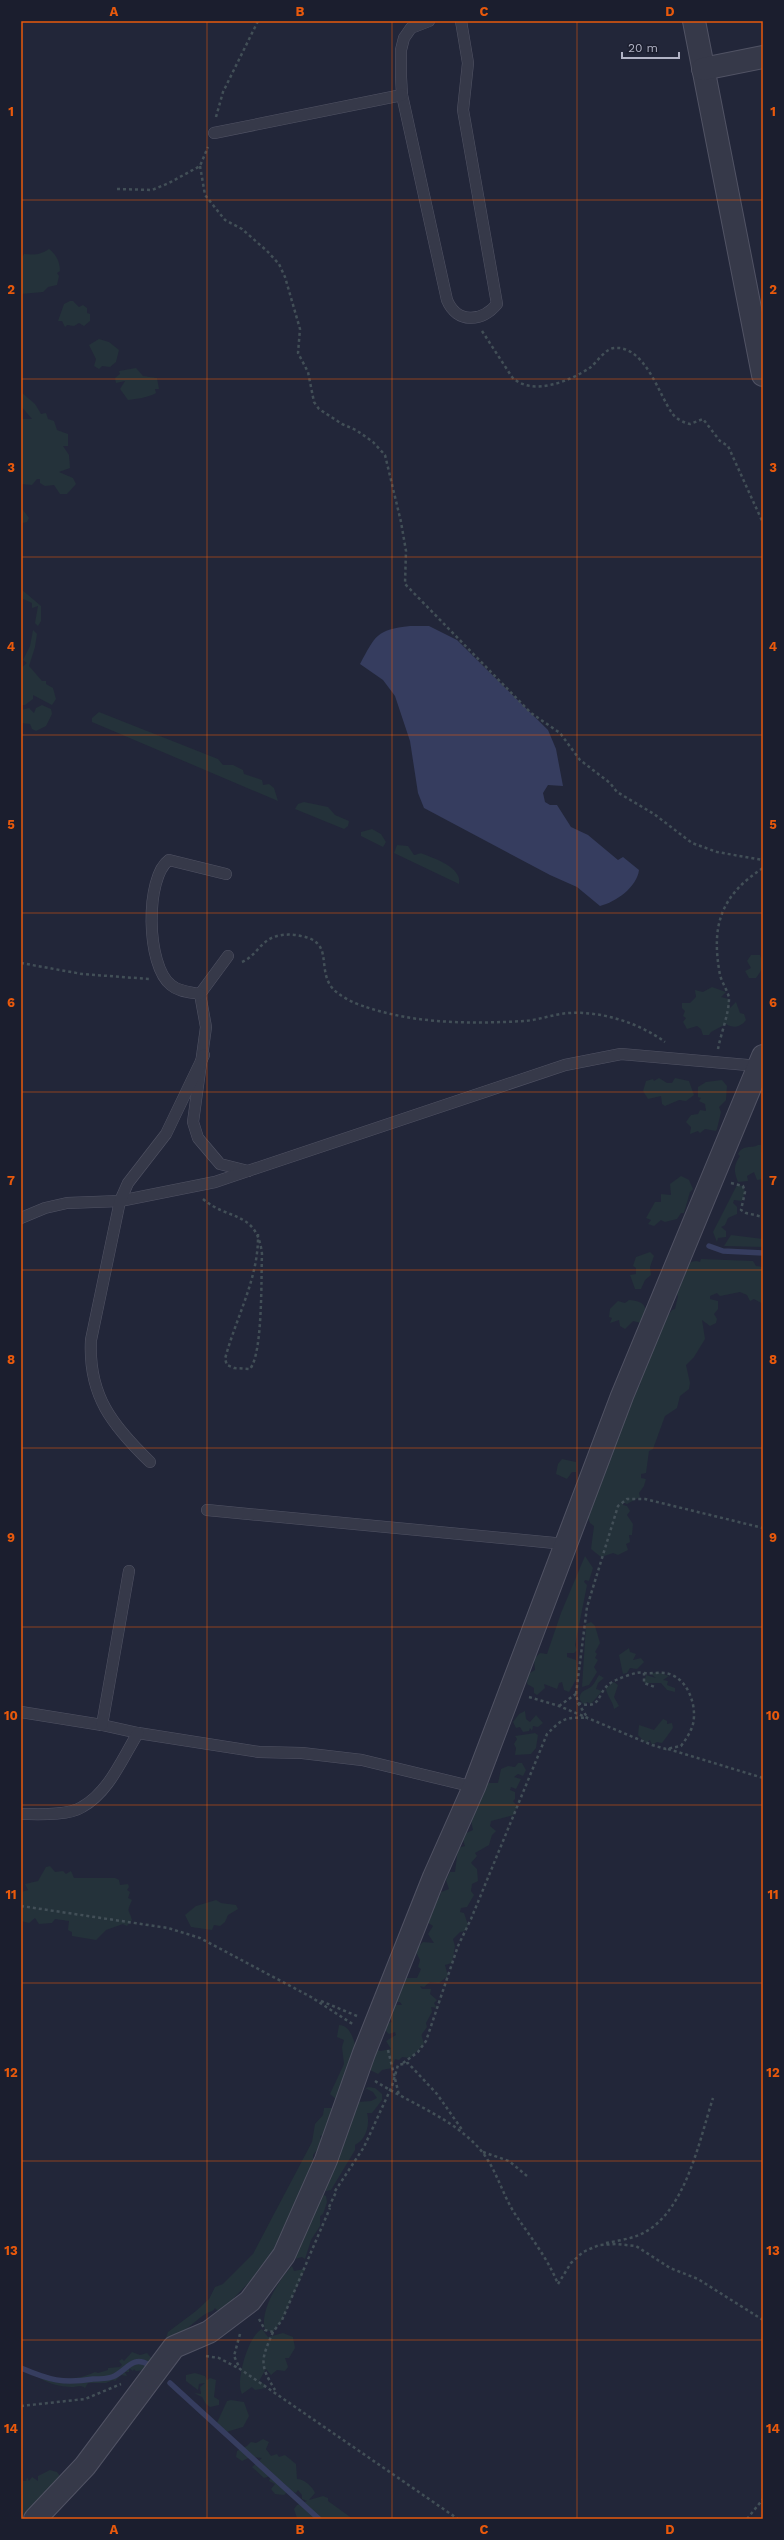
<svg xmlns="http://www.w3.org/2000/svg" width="784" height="2540" font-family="'Work Sans',sans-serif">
  <rect width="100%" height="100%" fill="#222639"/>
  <g fill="#24323a">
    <path d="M49 249C56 254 60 262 60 271L57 273 59 276 57 285 48 287 43 292 21 294V260L24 254C34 255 40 255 49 249Z"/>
    <path d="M70 301H73L79 307 83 305 87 308V313L90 314V321L84 326 79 323 74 326 67 325 65 327 62 321H58L64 304Z"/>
    <path d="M99 339 109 342 119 350 116 362 110 367 102 366 99 369 94 366 96 359 89 345Z"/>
    <path d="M136 368 143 376 157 378 159 389H155L156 393C149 397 137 399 128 400L120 389 125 381 116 383 115 378 120 374 119 371Z"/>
    <path d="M21 392 35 404 41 414 46 413 48 419 54 421 57 430 68 434V446H63L69 455 70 468 59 472 73 478 76 484 67 494H60L54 485 45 486 40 483V479H37L32 485 21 484V419H32L21 406Z"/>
    <path d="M21 507 29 518 27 522 23 523 21 522Z"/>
    <path d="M21 589 41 606V621L38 626 35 623 38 606 32 608V603L23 599Z"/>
    <path d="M33 630 37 634 35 647 29 666 42 681H46V684L53 688 56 699 52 705 33 695V699L25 705H21V668L27 663 23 660 30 646Z"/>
    <path d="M42 705 51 709 52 714 46 726 36 731 32 729 30 724 21 723V710L29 708 34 713 36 708Z"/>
    <path d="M99 712 218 759 223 765H233L243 770 244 774 262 780 263 785 269 784 274 788 278 801 92 722V718Z"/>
    <path d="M304 802 328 807 335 815 349 821 348 826 344 829 295 809 298 804Z"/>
    <path d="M372 829 381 834 386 842 383 847 361 836V832Z"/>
    <path d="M397 845 408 846 414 855C418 855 420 852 423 854 434 858 463 868 459 884L394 853Z"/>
    <path d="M760 955C764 965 763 969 756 978H749L745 971 751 968 747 961 751 955Z"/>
    <path d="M712 987 726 992 721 997 729 999 730 1008 736 1002 740 1013 744 1014 746 1020C741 1027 733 1029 726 1024L711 1032 709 1035H703L701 1029 697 1026 687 1029 683 1022 686 1018 683 1016 685 1011 682 1008V1003H690L696 997 695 990 703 992Z"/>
    <path d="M659 1078 667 1083H672L675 1078 689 1081 694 1095 686 1101 679 1100 665 1106 662 1104 661 1096 648 1099 643 1091 646 1081 653 1079 654 1081Z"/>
    <path d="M722 1080 727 1086 726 1100 719 1107 721 1112 717 1129 716 1131 705 1129 700 1133 698 1131 690 1134 691 1127 686 1122 691 1115 698 1114 700 1110 706 1111 705 1104 699 1101 701 1098 698 1097V1087L706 1082Z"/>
    <path d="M758 1145H761V1152L763 1154V1179L757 1180 754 1172 747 1176 748 1181 738 1182C734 1171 733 1166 740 1156L738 1154C743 1144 751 1149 758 1145Z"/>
    <path d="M681 1176 689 1180 693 1189 690 1192 684 1213H681L677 1219 665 1222 661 1220 654 1226 648 1224 651 1220 646 1218 655 1202H661V1194L671 1195 670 1184Z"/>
    <path d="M737 1185 743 1186 745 1192 742 1201 734 1200 733 1203 737 1207V1214L728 1218 725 1225 721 1227 726 1231V1237L718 1238 717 1242 713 1232Z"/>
    <path d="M731 1235 763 1239V1247L724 1246Z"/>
    <path d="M650 1252 654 1256 650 1267 651 1275 645 1280 641 1289H635L630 1275 636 1274V1268L633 1266 636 1257Z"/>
    <path d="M701 1259 753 1261 756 1266 763 1267V1304L754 1299 750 1301 747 1295 740 1292 720 1296 717 1293 710 1296V1299L718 1301V1309L714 1314 717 1319 716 1323 710 1326 702 1320 705 1339 694 1357 686 1365 690 1383 689 1389 680 1396 677 1408 665 1416 653 1449 649 1451 646 1473 641 1474V1478L646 1479 644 1486 639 1493 640 1497 627 1504 623 1502V1505L627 1506 630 1511 627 1515 633 1524 632 1535H629L630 1542 626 1544 628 1550 618 1555 613 1553 601 1557 591 1549 594 1526 590 1523 588 1517 608 1455 613 1456 609 1452 637 1385H641L636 1380 648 1356H651V1350L656 1345 654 1342 660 1326 664 1325 665 1320 672 1310 675 1309 678 1296 674 1291C678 1282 686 1256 700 1262Z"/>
    <path d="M629 1300C646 1301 649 1308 641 1323L633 1321 625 1329 620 1326 619 1320 610 1323 612 1318 609 1317 610 1309 618 1301 625 1303Z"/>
    <path d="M562 1459 576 1462V1472H572L567 1479 556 1474 558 1464Z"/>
    <path d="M585 1556 593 1568 589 1581 585 1580 584 1582 587 1585 575 1645 577 1650 574 1653H567V1657L576 1660 578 1676 569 1692 564 1690 562 1682 559 1683 557 1689 544 1684 545 1688 537 1695 534 1693V1688L527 1684 528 1674 535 1670 534 1659 540 1653 547 1654 561 1613Z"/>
    <path d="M591 1622 595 1626 600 1643 595 1652 597 1654 595 1658 598 1660 594 1667 597 1672 589 1685 582 1687 586 1624Z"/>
    <path d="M629 1648 630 1652 636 1654 633 1660 641 1658 644 1662 637 1669 630 1668 627 1673 623 1674 619 1655Z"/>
    <path d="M657 1672 669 1676 663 1680 668 1681 667 1685 675 1688V1692L667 1690 661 1683H644L646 1675 656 1678 651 1674Z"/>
    <path d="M599 1675 604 1678 598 1683 596 1689 602 1691 591 1704 587 1702 584 1705 580 1700C579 1690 586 1691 592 1686 595 1683 596 1679 599 1675Z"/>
    <path d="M614 1682 618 1685 614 1697 619 1706 614 1709C613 1701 606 1695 606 1688Z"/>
    <path d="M525 1711 526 1719 530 1722 536 1715 543 1723 538 1727 533 1726 532 1731 530 1728 529 1731 523 1732 520 1727 516 1728 513 1722 519 1714Z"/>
    <path d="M663 1719 667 1721V1724L672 1723 673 1728 662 1743 657 1742 652 1745 650 1740 646 1743 638 1735 639 1725 654 1730Z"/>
    <path d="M535 1733 538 1735 536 1748 531 1754 515 1755 516 1748 514 1744 517 1739 515 1736Z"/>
    <path d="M518 1763H522L526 1770 523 1776 518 1774 514 1777 521 1779 516 1789 511 1787 510 1790 515 1792V1799L513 1801 517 1806 514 1815 491 1821 490 1826 496 1831 492 1835 489 1845 475 1853 477 1856 471 1863 477 1869 478 1881 472 1884 471 1891 474 1895 467 1907 461 1908 460 1912 464 1913 468 1925 465 1931 460 1932 453 1939 455 1946 452 1963 445 1965 448 1976 439 1983 430 1982 424 1987 420 1986 422 1989H431L430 1994 437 2000 434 2003 437 2008 431 2007 432 2012 426 2023 427 2027C420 2038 421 2031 424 2044L410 2058 402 2057 399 2060 395 2059 392 2068 382 2070 378 2074 370 2070 376 2048 380 2051 391 2049 386 2041 396 2035 395 2032 389 2034 384 2029 387 2023 392 2022 389 2016 394 2005H402L400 2002H394L404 1978H417L421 1969 418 1967 420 1960 415 1950 423 1942 434 1943 428 1934 433 1926 427 1922 435 1906 434 1903 436 1898 440 1896 441 1892 449 1889 446 1880 450 1872H455L458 1848 465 1846 463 1840 466 1833 473 1830 471 1820 475 1812 472 1810 475 1801H480L486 1783H498L501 1769 508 1766 515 1767Z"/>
    <path d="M50 1866 55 1872 63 1871 66 1874 71 1871 74 1878H115L119 1880 120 1885 128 1884 129 1887 127 1890 130 1892 128 1898 132 1900C126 1914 129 1908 132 1920L127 1926 123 1924 106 1930 96 1940 72 1936V1932L68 1930 69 1921 55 1919 52 1923 39 1924 35 1918 29 1923 21 1921V1892L28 1890 25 1884 38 1881 46 1867Z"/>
    <path d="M216 1900 221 1903 236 1905 238 1909 228 1915 225 1922 220 1926 214 1925 212 1930 191 1927 185 1915 196 1906Z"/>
    <path d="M339 2025C350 2025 354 2040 356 2048L337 2100 330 2094 344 2064 342 2047 344 2040 337 2037Z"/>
    <path d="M368 2087 375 2088 382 2094V2100L372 2113H367C370 2123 367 2139 355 2145V2150L331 2190 325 2191 358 2102 371 2101 377 2098 373 2092 367 2089 364 2090Z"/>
    <path d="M324 2108H334L326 2135 320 2136 322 2144 313 2155V2163L275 2250 256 2275 234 2298 235 2300 218 2311 215 2308C213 2312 211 2311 207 2313 192 2322 186 2334 166 2338L168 2332 196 2311 209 2299 215 2287 223 2284 253 2254 312 2142 315 2124 323 2115Z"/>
    <path d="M323 2195 326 2196 327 2202 323 2214 320 2216V2226L311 2240 305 2259 302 2257 295 2259 300 2241Z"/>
    <path d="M292 2266 294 2271 305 2269 282 2320 273 2332 265 2330C259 2312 279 2279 292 2266Z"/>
    <path d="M262 2329 268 2337 283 2333 293 2337 295 2348 289 2358H285L288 2367 285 2371 277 2370 271 2375 266 2369 259 2381 266 2385V2388L255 2390 252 2387 242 2394C235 2383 248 2335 262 2329Z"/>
    <path d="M132 2352 140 2355 147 2353 154 2361 145 2370 136 2371 134 2369 133 2371 129 2368V2372H125L127 2376 121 2375 115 2381 113 2380 106 2383H88L85 2388C80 2384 77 2387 72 2387 61 2387 43 2383 35 2374 56 2379 74 2382 95 2372L98 2373 108 2370V2368L120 2367 122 2365 119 2361 122 2359 124 2361Z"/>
    <path d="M195 2373 205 2376 207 2380 210 2378 216 2380 214 2397 219 2400V2405L210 2407 206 2404 202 2397 194 2393 201 2394 200 2387 205 2383 199 2384 198 2390 186 2381V2375Z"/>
    <path d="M231 2400 244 2402 249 2416 243 2427 223 2433 216 2425 227 2401Z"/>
    <path d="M263 2439 269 2442 266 2449 271 2456 277 2454 279 2457 285 2455 296 2464 297 2479C304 2479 313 2487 315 2493L309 2500 323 2496 328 2498V2501L353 2519 297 2518 294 2509 297 2505 307 2501 302 2499V2495L298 2490 296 2493 288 2491 284 2495 275 2494 271 2489 275 2484 269 2481 271 2476 264 2478 252 2467 262 2458 251 2457 242 2461 236 2457 237 2451 247 2446 251 2442 256 2443Z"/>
    <path d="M50 2470 57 2472 60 2476V2481L27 2518 21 2517 23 2481H26L27 2477 29 2481 32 2477 38 2481V2476Z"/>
  </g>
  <path fill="#363d5f" d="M410 626H429L457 640 548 730 556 749 563 786 548 785 543 793 545 802 550 805H557L571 827 588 835 618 860 623 857 639 870C637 887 616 902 600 906L577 887 550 875 424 808 418 793 410 741 395 696 383 680 360 664C376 635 376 630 410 626Z"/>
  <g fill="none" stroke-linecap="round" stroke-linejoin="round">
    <g stroke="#363d5f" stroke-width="5.5">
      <path d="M709 1246 723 1251 763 1253"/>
      <path d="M21 2368C49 2380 63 2384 93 2379 99 2379 106 2379 112 2377 126 2372 132 2354 149 2365"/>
      <path d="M170 2383 319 2519"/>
    </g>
    <defs>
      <g id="lane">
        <path d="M429 21 411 28 404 38 401 50V77L402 95 447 300C457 324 482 322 497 304L463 110 468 63 461 21"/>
        <path d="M214 133 402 95"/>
        <path d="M228 956 200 994 206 1027 193 1122 198 1138 220 1164 248 1171"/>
        <path d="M200 994C190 992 179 992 171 985 146 966 145 877 169 860L226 874"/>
        <path d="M21 1218 45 1208 67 1203 120 1201 215 1182 565 1065 621 1054 759 1066"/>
        <path d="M150 1462C113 1426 88 1396 91 1340L120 1201 128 1183 166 1134 204 1055"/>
        <path d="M207 1510 565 1544"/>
        <path d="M21 1712 102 1725 138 1733 259 1752 302 1753 362 1760 474 1787"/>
        <path d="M102 1725 129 1571"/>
        <path d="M21 1814C37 1814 68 1816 82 1807 109 1792 122 1759 138 1733"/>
      </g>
      <g id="street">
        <path d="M694 21 763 375"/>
        <path d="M703 69 763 57"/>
        <path d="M35 2519 85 2466 174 2347 209 2332 250 2301 284 2255 326 2160 364 2053 434 1877 474 1787 622 1396 763 1056"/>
      </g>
    </defs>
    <use href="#lane" stroke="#515364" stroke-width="12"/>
    <use href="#street" stroke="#515364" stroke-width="24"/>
    <g stroke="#424f57" stroke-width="2.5" stroke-dasharray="3 3" stroke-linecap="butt">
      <path d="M216 117 223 92 258 21"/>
      <path d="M200 166 205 195 225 220 242 229 267 251 279 264 285 277 300 329 298 353 308 372 314 402 319 409 342 424 356 430 373 442 385 455 401 522 406 551 405 584 531 713 560 733 580 760 610 783 617 792 654 814 692 843 717 852 763 860"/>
      <path d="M117 189 152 190 169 183 200 166 208 147"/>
      <path d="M482 331 512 377C531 397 571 381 591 367 597 362 605 349 614 348 645 345 659 395 672 413 675 418 684 423 690 424L703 419 720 441 728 446 763 523"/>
      <path d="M242 962C256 956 260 942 274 937 282 934 292 934 301 936 333 942 318 965 330 985 336 995 355 1004 366 1007 416 1024 472 1024 524 1021 539 1020 554 1014 569 1013 602 1011 639 1023 665 1042"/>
      <path d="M21 963 82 974 149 979"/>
      <path d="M718 1049C721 1033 729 1014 729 998 728 991 722 983 720 975 711 926 720 896 763 868"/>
      <path d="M731 1183 743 1186 745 1192 741 1210 746 1213 763 1217"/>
      <path d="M203 1199C228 1221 257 1210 262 1254 261 1277 263 1353 250 1369L234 1368 227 1365 225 1359C236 1317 259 1278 258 1234"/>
      <path d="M576 1694 587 1607 618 1506 627 1499H645L763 1528"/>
      <path d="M529 1697 559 1706 652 1745 666 1749 681 1746C686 1739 691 1732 693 1724 697 1707 689 1682 672 1675 663 1671 654 1674 644 1673"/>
      <path d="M578 1703C602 1710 596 1695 609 1684 614 1680 639 1670 644 1673V1683L655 1687"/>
      <path d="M559 1706 576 1694 578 1703 587 1717"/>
      <path d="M668 1749 763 1778"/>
      <path d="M21 1906 168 1928 200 1938 311 1997 354 2025"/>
      <path d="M321 2001 357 2016"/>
      <path d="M388 2050 399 2095"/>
      <path d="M403 2063 418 2052 426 2041 458 1946 471 1919 547 1734C563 1718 565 1717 588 1718"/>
      <path d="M375 2081C411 2104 456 2119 483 2153 498 2173 503 2197 517 2217 532 2239 548 2259 558 2284"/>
      <path d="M483 2152 509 2161 527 2176"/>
      <path d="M335 2191 364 2147 392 2086 398 2065 408 2063 437 2094 463 2131"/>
      <path d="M329 2207 336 2192"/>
      <path d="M606 2243C617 2241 629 2239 639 2235 685 2216 699 2141 713 2098"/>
      <path d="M558 2284 571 2263 583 2252 599 2245 616 2244 636 2246 670 2268 698 2279 763 2320"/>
      <path d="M259 2319 265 2330 273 2332 282 2320 330 2208"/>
      <path d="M273 2332C261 2360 259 2364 275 2390"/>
      <path d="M240 2334 234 2356 240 2369 458 2519"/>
      <path d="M206 2356 219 2358 240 2369"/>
      <path d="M21 2406 85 2399 121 2384"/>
      <path d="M747 2519 763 2499"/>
    </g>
    <use href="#lane" stroke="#363949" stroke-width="11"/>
    <use href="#street" stroke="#363949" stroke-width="22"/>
  </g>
  <path fill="none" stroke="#e8590c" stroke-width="1" stroke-opacity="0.55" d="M207 21V2519M392 21V2519M577 21V2519M21 200H763M21 379H763M21 557H763M21 735H763M21 913H763M21 1092H763M21 1270H763M21 1448H763M21 1627H763M21 1805H763M21 1983H763M21 2161H763M21 2340H763"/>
  <rect width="784" height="2540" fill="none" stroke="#1b1e2e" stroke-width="44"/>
  <path d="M622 52v6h57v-6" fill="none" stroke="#b1b3c5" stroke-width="2"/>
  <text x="628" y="52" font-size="12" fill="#b1b3c5" stroke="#1b1e2e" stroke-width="3" paint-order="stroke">20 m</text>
  <rect x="22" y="22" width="740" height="2496" fill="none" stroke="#e8590c" stroke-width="1.5"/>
  <g font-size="13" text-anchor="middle" font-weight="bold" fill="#e8590c">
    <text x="114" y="16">A</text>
    <text x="300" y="16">B</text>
    <text x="484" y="16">C</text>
    <text x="670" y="16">D</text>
    <text x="11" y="116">1</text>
    <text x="773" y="116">1</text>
    <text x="11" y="294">2</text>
    <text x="773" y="294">2</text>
    <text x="11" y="472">3</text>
    <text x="773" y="472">3</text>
    <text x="11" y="651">4</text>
    <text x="773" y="651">4</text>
    <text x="11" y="829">5</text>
    <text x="773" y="829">5</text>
    <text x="11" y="1007">6</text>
    <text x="773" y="1007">6</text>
    <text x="11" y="1185">7</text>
    <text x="773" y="1185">7</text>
    <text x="11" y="1364">8</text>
    <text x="773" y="1364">8</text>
    <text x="11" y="1542">9</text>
    <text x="773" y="1542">9</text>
    <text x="11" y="1720">10</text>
    <text x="773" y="1720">10</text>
    <text x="11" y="1899">11</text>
    <text x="773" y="1899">11</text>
    <text x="11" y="2077">12</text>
    <text x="773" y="2077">12</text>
    <text x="11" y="2255">13</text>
    <text x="773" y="2255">13</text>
    <text x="11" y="2433">14</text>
    <text x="773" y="2433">14</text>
    <text x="114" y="2534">A</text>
    <text x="300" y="2534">B</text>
    <text x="484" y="2534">C</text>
    <text x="670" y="2534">D</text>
  </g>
</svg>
